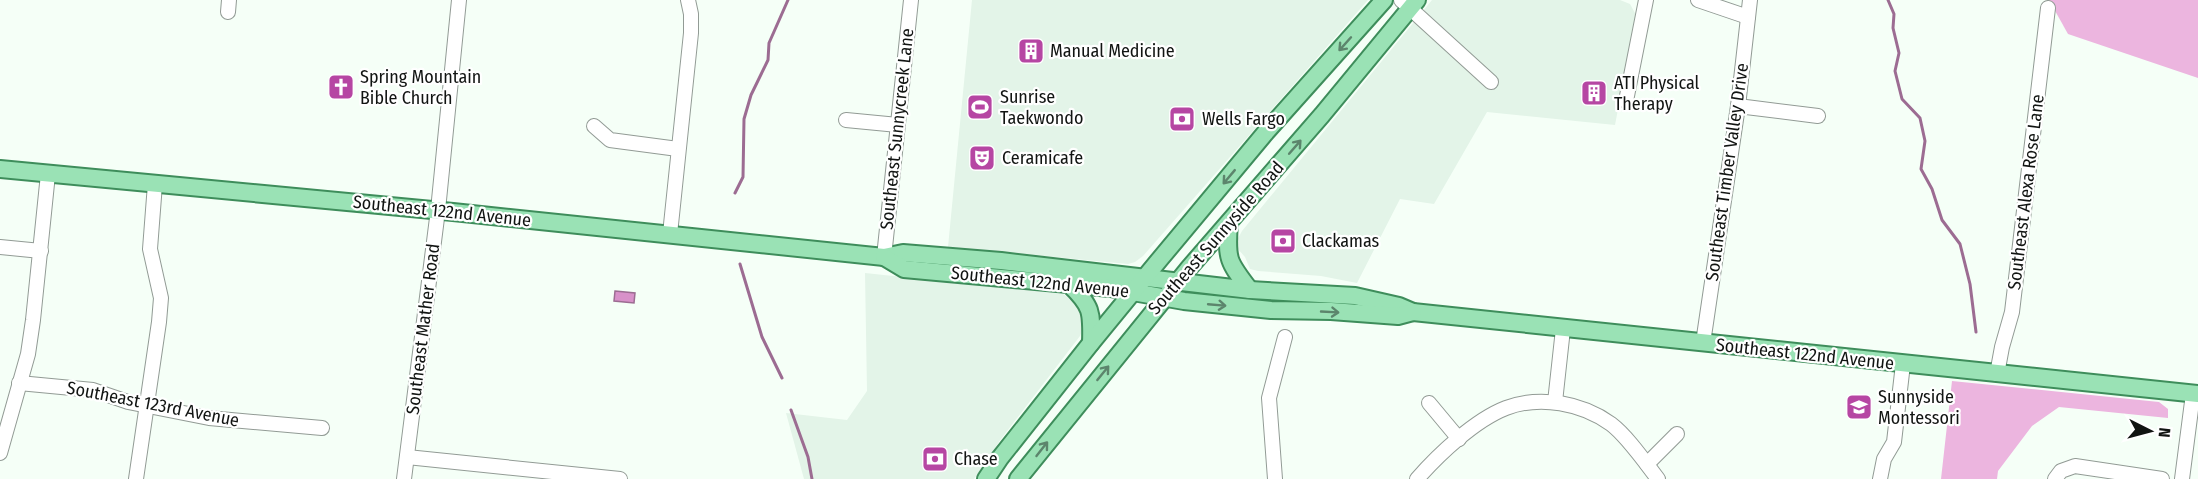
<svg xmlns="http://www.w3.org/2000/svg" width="2198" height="479" font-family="'Fira Sans Condensed',sans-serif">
  <rect width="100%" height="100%" fill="#f5fff7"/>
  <g fill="#e3f4e8">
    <path d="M972 0H1368L1143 256 1135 262 1128 264 948 247Z"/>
    <path d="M1432 0H1620L1630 4 1636 15 1615 125 1487 112 1434 204 1400 199 1357 283 1321 276 1258 271 1250 269 1245 257 1237 248V240L1242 231Z"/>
    <path d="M865 273 1063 294 1075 302 1083 312V327L1080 336 1001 439 974 479H804L786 413 847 420 867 391Z"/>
  </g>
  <g fill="#ecb5df">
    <path d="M2049 0H2198V78L2068 34Z"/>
    <path d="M1952 381 2159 402 2168 409V418L2059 407 2032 426 1998 471 1997 479H1941Z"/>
  </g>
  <path fill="#d891c9" stroke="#9c6c92" stroke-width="1.5" d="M615 291 635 293 634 303 614 301Z"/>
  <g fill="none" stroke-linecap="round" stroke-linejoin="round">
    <g stroke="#9c6c92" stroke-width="3">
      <path d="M1888 0 1894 14 1893 28 1899 53 1895 71 1902 99 1920 118 1925 141 1921 169 1932 189 1942 220 1960 244 1970 284 1976 332"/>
      <path d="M735 193 743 177 744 119 751 95 768 60 769 43 788 0"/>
      <path d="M740 264 762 337 782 378"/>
      <path d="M791 410 808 457 812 479"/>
    </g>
    <defs>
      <g id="minor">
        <path d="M1401 0 1491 82"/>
        <path d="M1698 0 1748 17"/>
        <path d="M228 12 229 0"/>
        <path d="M1626 101 1646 0"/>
        <path d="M1738 106 1818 116"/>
        <path d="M846 120 898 125"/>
        <path d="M594 126 610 140 678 149"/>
        <path d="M670 234 691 33V14L688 0"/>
        <path d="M0 247 41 251"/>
        <path d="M884 257 911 0"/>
        <path d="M1703 343 1738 106 1750 0"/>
        <path d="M1997 374 2002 347 2012 312 2048 8"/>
        <path d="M19 383 93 390 128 402 209 418 322 428"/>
        <path d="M1555 402 1563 329"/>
        <path d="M1429 403 1459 439"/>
        <path d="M0 453 28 354 33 320 48 174"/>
        <path d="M407 457 620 479"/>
        <path d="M1647 464 1677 434"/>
        <path d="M136 479 159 322 161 298 150 249 155 184"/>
        <path d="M404 479 438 210 459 0"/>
        <path d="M1275 479 1269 398 1285 337"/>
        <path d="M1417 479C1439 454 1475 420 1506 408 1540 395 1582 403 1611 424 1627 436 1645 462 1658 479"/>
        <path d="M1880 479 1884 459 1894 442 1903 364"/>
        <path d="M2055 479 2061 471 2075 466 2162 479"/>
        <path d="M2182 479 2193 394"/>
      </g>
      <g id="major">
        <path d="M0 169 453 212 884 257 903 253 1001 261 1250 290 1355 296 1399 306 1413 312 2198 394"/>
        <path d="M1229 223C1226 259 1228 262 1250 290"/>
        <path d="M884 257 904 269 1110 288 1184 301 1271 310 1331 311 1398 316 1413 312"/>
        <path d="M1069 284C1092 306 1092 312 1091 343"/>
        <path d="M986 479 1000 458 1091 343 1160 259 1266 132 1384 0"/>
        <path d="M1018 479 1189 268 1322 115 1417 0"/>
      </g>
    </defs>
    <use href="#minor" stroke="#929b95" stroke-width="16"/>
    <use href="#major" stroke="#3e8d5b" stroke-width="20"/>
    <use href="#minor" stroke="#fff" stroke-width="14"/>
    <use href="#major" stroke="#9ae2b5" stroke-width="16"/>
  </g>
  <defs><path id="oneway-shaft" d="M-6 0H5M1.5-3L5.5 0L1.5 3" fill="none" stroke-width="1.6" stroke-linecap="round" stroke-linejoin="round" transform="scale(1.5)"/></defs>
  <g stroke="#5c856c">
    <use href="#oneway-shaft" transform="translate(1345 44) rotate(132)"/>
    <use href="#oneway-shaft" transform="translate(1295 147) rotate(-49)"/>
    <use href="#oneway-shaft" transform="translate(1229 177) rotate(130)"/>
    <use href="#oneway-shaft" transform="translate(1217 305) rotate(5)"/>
    <use href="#oneway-shaft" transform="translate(1330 312) rotate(3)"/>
    <use href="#oneway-shaft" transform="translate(1103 373) rotate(-51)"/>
    <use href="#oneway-shaft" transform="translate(1042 449) rotate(-52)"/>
  </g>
  <defs>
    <symbol id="building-square" viewBox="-11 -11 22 22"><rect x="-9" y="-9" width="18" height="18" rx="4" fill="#b646a3" stroke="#fff"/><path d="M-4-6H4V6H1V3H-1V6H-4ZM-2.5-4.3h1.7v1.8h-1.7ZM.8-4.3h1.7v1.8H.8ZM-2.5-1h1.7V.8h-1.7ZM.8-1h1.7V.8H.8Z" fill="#fff"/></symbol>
    <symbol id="church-square" viewBox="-11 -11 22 22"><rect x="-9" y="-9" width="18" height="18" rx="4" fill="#b646a3" stroke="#fff"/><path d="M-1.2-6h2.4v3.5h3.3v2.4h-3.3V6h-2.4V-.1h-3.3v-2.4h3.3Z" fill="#fff"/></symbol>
    <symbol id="stadium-square" viewBox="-11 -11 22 22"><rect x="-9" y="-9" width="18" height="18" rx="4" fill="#b646a3" stroke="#fff"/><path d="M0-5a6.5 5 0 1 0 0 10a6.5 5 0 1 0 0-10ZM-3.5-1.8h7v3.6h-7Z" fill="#fff"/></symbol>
    <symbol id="bank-square" viewBox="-11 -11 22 22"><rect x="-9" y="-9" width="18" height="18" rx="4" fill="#b646a3" stroke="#fff"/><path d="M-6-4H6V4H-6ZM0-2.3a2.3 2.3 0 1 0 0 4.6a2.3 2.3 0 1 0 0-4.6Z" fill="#fff"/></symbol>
    <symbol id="theatre-square" viewBox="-11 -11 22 22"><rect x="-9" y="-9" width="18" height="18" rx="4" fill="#b646a3" stroke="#fff"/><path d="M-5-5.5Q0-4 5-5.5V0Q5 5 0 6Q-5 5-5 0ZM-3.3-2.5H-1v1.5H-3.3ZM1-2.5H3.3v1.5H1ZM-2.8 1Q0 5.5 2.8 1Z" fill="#fff"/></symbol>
    <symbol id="school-square" viewBox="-11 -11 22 22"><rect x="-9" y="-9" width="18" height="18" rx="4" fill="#b646a3" stroke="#fff"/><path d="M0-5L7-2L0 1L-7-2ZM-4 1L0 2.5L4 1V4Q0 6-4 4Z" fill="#fff"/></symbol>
  </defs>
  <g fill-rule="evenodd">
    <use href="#building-square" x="1016" y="36" width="30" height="30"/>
    <use href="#church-square" x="326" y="72" width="30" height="30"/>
    <use href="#building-square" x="1579" y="78" width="30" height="30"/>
    <use href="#stadium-square" x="965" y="92" width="30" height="30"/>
    <use href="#bank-square" x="1167" y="104" width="30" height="30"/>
    <use href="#theatre-square" x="967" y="143" width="30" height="30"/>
    <use href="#bank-square" x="1268" y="226" width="30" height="30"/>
    <use href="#school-square" x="1844" y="392" width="30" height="30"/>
    <use href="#bank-square" x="920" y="444" width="30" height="30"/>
  </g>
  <g text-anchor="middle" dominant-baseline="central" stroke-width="4.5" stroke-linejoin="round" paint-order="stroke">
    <g font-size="18" fill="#111412" stroke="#fff" text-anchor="start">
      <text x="1050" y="51">Manual Medicine</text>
      <text x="360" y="77">Spring Mountain<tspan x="360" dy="21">Bible Church</tspan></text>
      <text x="1614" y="83">ATI Physical<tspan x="1614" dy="21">Therapy</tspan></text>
      <text x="1000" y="97">Sunrise<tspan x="1000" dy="21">Taekwondo</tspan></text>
      <text x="1202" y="119">Wells Fargo</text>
      <text x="1002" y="158">Ceramicafe</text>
      <text x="1302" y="241">Clackamas</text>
      <text x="1878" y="397">Sunnyside<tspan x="1878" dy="21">Montessori</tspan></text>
      <text x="954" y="459">Chase</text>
    </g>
    <g font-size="18" fill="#111412" stroke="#fff">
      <text transform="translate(897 129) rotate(-84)">Southeast Sunnycreek Lane</text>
      <text transform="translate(1727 172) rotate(-82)">Southeast Timber Valley Drive</text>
      <text transform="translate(2026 192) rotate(-83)">Southeast Alexa Rose Lane</text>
      <text transform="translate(442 211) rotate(6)">Southeast 122nd Avenue</text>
      <text transform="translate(1216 238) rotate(-49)">Southeast Sunnyside Road</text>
      <text transform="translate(1040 282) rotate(6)">Southeast 122nd Avenue</text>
      <text transform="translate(423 329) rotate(-83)">Southeast Mather Road</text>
      <text transform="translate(1805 354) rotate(6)">Southeast 122nd Avenue</text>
      <text transform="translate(153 404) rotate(11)">Southeast 123rd Avenue</text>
    </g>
  </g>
  <g transform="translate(2150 431) rotate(96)" stroke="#ffffff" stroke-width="4.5" paint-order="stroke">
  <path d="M0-4.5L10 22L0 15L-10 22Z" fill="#111412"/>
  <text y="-9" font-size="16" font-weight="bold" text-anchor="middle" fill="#111412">N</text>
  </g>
</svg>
